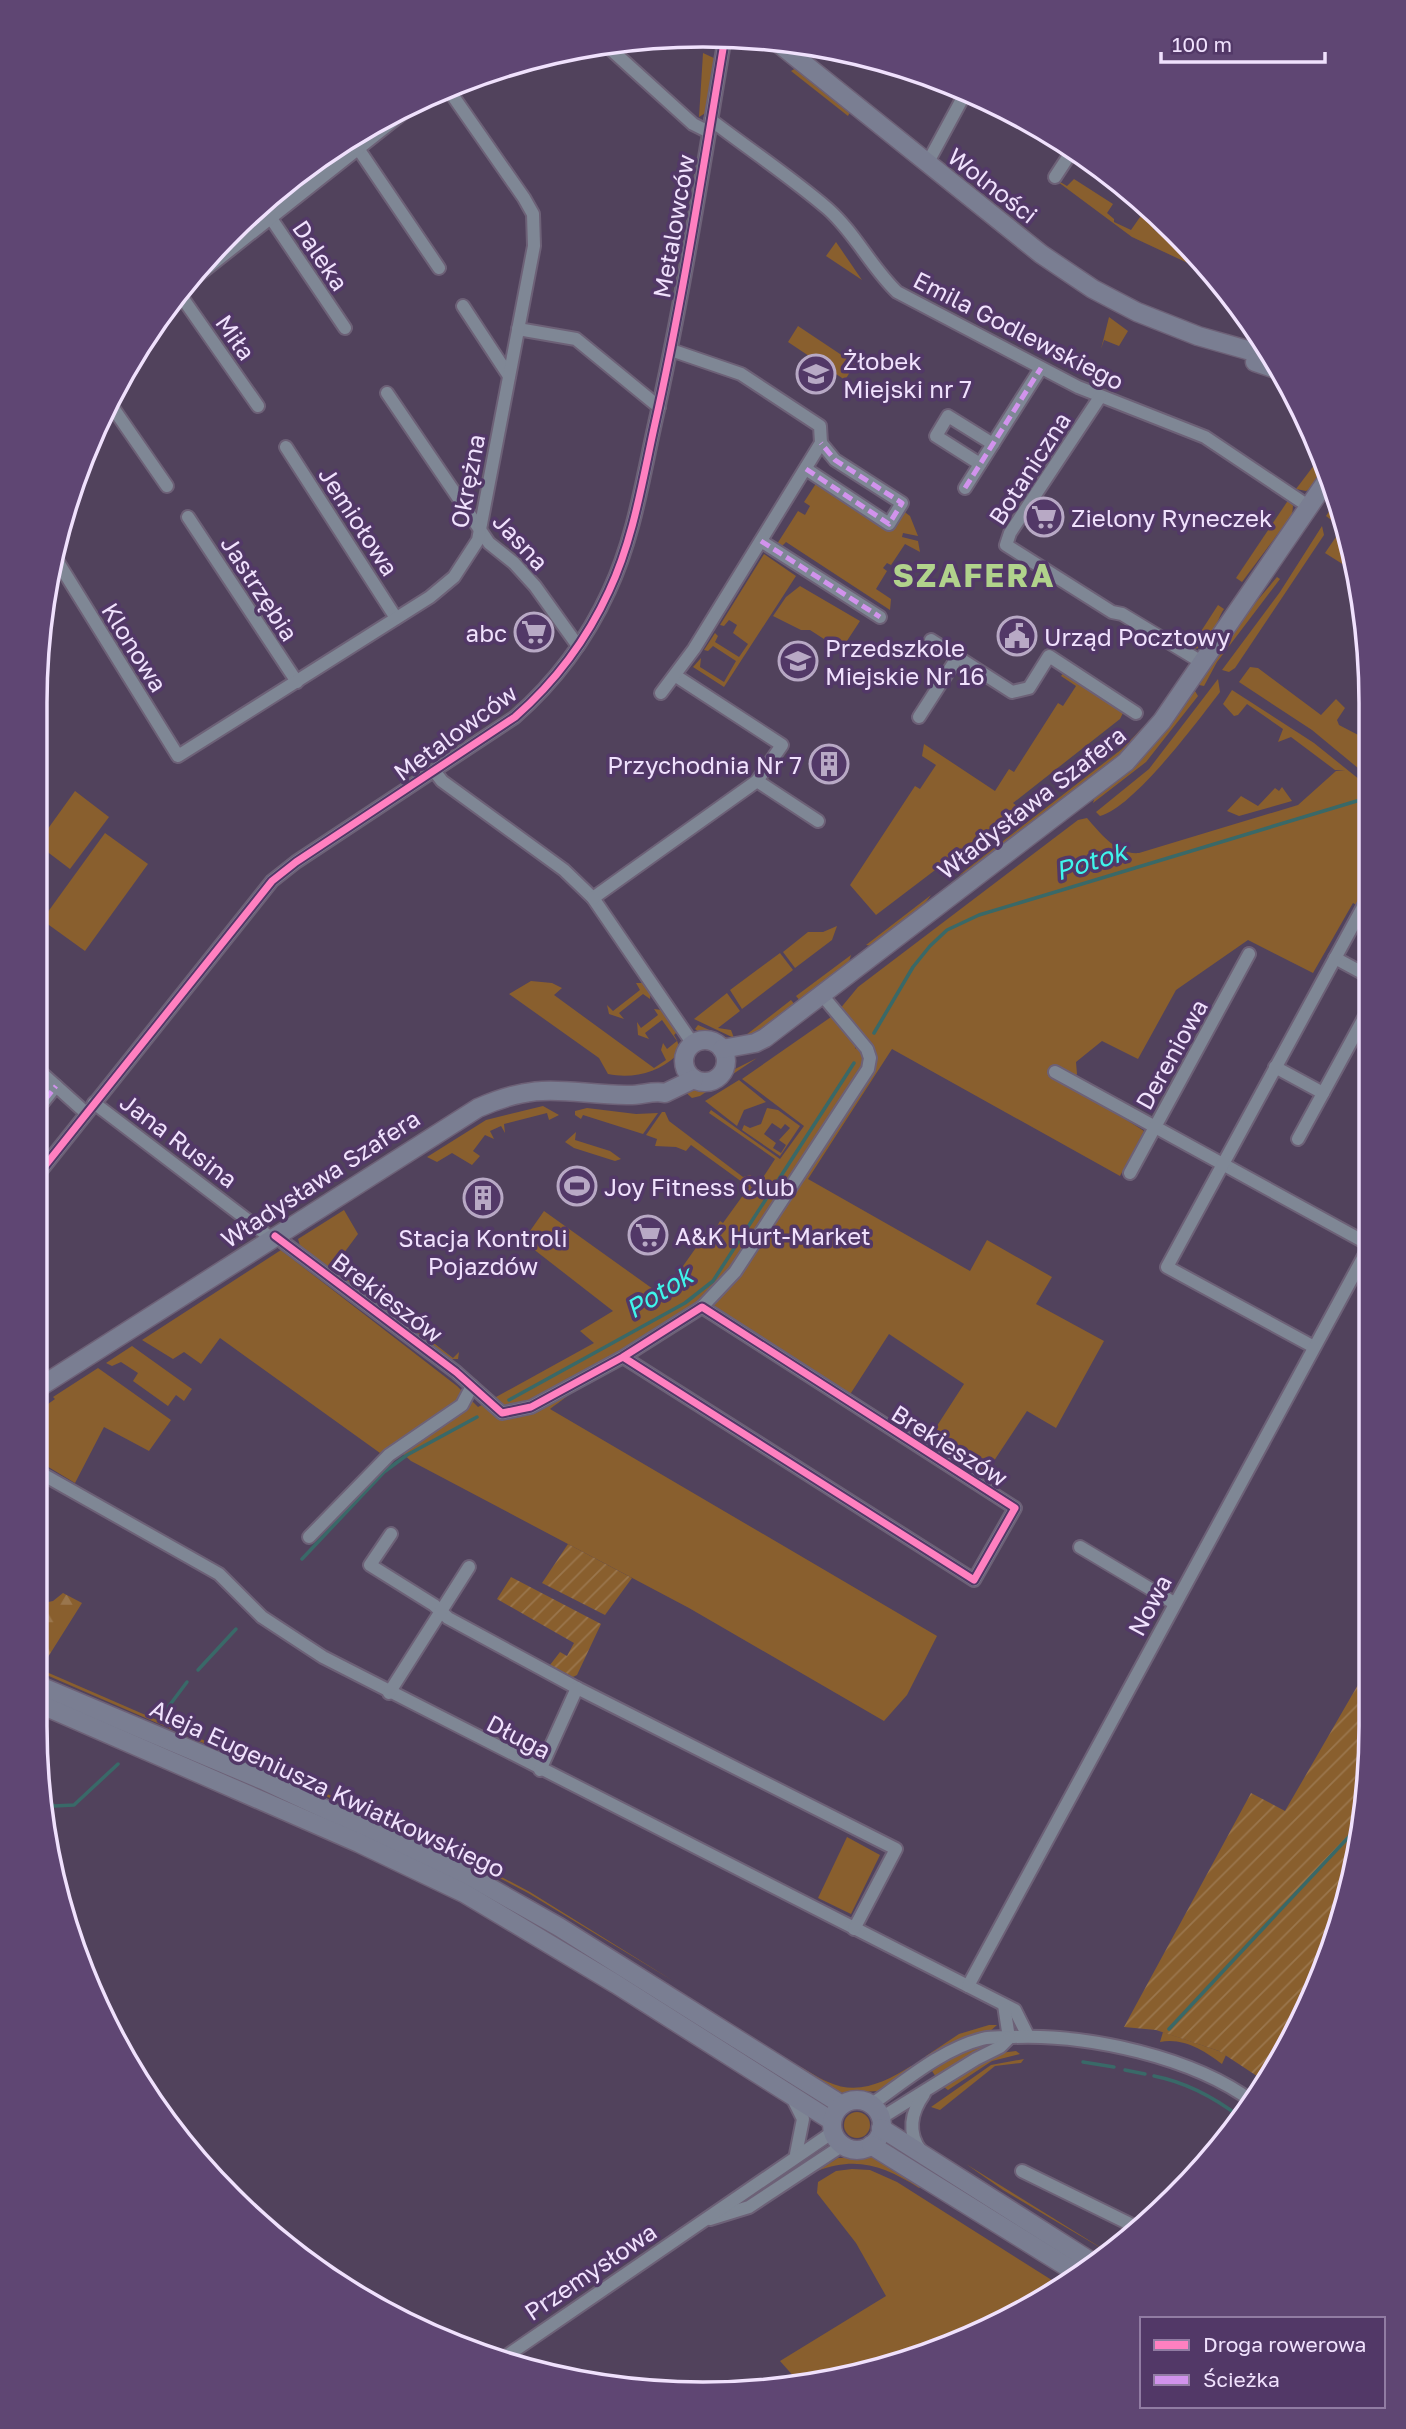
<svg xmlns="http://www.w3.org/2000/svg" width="1406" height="2429" font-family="'Golos Text',sans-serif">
  <defs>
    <pattern id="forest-firs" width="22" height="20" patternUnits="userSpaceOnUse" patternTransform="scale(1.75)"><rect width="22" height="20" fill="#895f2e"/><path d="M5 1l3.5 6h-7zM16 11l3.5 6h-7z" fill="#9a764d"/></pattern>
    <pattern id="garden-furrows" width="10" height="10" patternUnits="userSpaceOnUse" patternTransform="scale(1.75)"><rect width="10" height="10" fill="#895f2e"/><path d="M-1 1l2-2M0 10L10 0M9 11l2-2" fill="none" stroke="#9a764d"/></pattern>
  </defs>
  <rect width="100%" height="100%" fill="#51425c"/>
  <g fill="#895f2e" fill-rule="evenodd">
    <path d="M703 53 716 59 707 112 699 117Z"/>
    <path d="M796 68 850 112 848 116 791 71Z"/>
    <path d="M1050 176 1067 186 1074 179 1113 204 1107 213 1114 219V222L1131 230 1147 207 1149 209 1146 214 1157 222 1153 229 1180 247 1184 241 1186 245 1183 249 1196 257 1207 272 1132 237Z"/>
    <path d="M836 242 862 280 826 256Z"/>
    <path d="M1109 317 1128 331 1119 346 1104 340 1101 349Z"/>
    <path d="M798 326 855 364 845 380 788 342Z"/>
    <path d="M1321 456 1326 468 1313 487 1306 491 1296 489Z"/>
    <path d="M817 482 890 529 902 510 910 516 918 536 903 533 902 537 918 541 920 552 905 544 891 565 887 563 883 568 887 571 876 589 891 599 890 610 786 542 781 547 777 544 798 511 805 515 810 506 804 502Z"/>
    <path d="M1338 498 1352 570 1325 553 1342 528 1326 516Z"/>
    <path d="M1289 499 1293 506 1292 515 1242 582 1236 578Z"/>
    <path d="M1322 526 1324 535 1235 668 1229 672 1222 670 1280 592Z"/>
    <path d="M764 554 796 576 724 687 693 667 701 658 700 667 724 682 736 661 713 646 708 651 704 650 715 633 718 636 715 642 739 657 748 644 733 633 737 625 729 620 724 626 720 625Z"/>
    <path d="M1277 577 1280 579 1217 662 1204 686 1199 685 1230 633Z"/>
    <path d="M800 586 860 621 841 650 810 630H801L773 616 786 597Z"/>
    <path d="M1218 605 1224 609C1215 622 1213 647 1194 649L1198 636Z"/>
    <path d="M1250 667 1258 668 1321 715 1336 699 1345 708 1337 720 1339 725 1364 738 1370 730V778L1312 730 1239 682Z"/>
    <path d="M1064 672 1124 711 1120 719 1013 803 1018 807 876 915 850 885 915 786 920 789 936 765 922 756 924 744 995 791 1009 769 1014 772 1058 703 1063 706 1076 686 1061 676Z"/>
    <path d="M1218 679 1220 692C1198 721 1133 808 1100 816L1096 812 1149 769Z"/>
    <path d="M1232 690 1314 743 1370 788V885L1358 906 1353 903 1313 973 1248 940 1176 990 1138 1059 1102 1041 1076 1062 1077 1074 1070 1084 1144 1131 1120 1176 892 1049 808 1179 970 1271 987 1240 1052 1277 1036 1304 1104 1341 1056 1428 1027 1411 980 1482 924 1446 964 1384 889 1334 849 1396 712 1311C661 1321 593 1378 550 1409L937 1636 907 1695 884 1721 689 1608 411 1461 392 1444 380 1453 220 1338 201 1364 184 1352 173 1359 142 1340 281 1250 457 1386 478 1407 594 1343 580 1331 613 1311 523 1241 544 1211 653 1289 655 1287 664 1293 712 1225 716 1228 720 1221 723 1223 749 1187 691 1145 686 1151 676 1147 655 1146 657 1139 646 1135 662 1112H665L669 1121 743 1177 750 1175 760 1182 775 1159 709 1113 711 1110 780 1159 804 1126 742 1079 831 1017 856 1045 855 1049 866 1037 839 1010 858 987 1078 820 1087 818C1100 833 1117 855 1139 853L1298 805 1336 771 1345 770H1335L1291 737 1278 742 1283 729 1247 704 1238 715 1234 716 1223 704Z"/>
    <path d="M1195 691 1198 696 1146 762 1093 803 1095 796 1145 755Z"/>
    <path d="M1169 700 1129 752 991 858 958 876 1122 749Z"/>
    <path d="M1282 787 1292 801 1239 816 1227 811 1241 796 1258 806 1275 788 1279 791Z"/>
    <path d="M75 791 109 817 70 869 37 844Z"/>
    <path d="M105 833 148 864 85 951 42 920Z"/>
    <path d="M931 895 917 914 872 946 866 945Z"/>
    <path d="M837 926 832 940 795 968 783 952 808 932H823Z"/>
    <path d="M780 953 793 970 742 1009 730 990Z"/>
    <path d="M851 955 848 966 801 1002 796 996Z"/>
    <path d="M531 981 552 983 562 988 554 995 654 1068 666 1060 661 1050 663 1043 667 1049 677 1041 662 1020 645 1033 649 1039 638 1035 637 1022 641 1028 658 1015 654 1009 662 1010 677 1032 674 1035C679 1043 680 1048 676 1056 658 1073 632 1079 608 1074L599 1058 509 994Z"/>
    <path d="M636 983H644L651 990 650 999 643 994 619 1013 624 1019 609 1014 607 1005 613 1011 640 990Z"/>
    <path d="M727 993 740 1011 718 1028 731 1030 734 1038 694 1019Z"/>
    <path d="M791 1000 796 1006C770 1026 748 1051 715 1038 707 1035 701 1034 695 1029L698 1025 737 1042Z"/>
    <path d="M757 1058 700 1096 692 1098 682 1089 713 1086 729 1072Z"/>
    <path d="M739 1080 766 1102 744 1110 737 1126 705 1101Z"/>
    <path d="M543 1106 559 1115 549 1120 547 1113 504 1124 505 1133 501 1126 490 1131 494 1139 485 1135 473 1151 480 1156 472 1165 452 1153 437 1162 427 1157 486 1120Z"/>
    <path d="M587 1108 636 1114 658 1113 643 1134 583 1115 581 1119 575 1115V1111Z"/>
    <path d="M767 1108 778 1110 800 1126 780 1156 742 1130 744 1125 750 1128 761 1124ZM772 1123 781 1129 785 1124 790 1128 779 1140 786 1145 781 1153 773 1148 776 1143 764 1134Z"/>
    <path d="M576 1132 575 1140 610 1151 621 1159 615 1161 574 1148 565 1142Z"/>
    <path d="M344 1210 358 1234 338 1261 342 1265 338 1272 368 1295 374 1289 371 1297 395 1315 402 1309 399 1317 423 1335 429 1330 426 1337 453 1358 459 1352 458 1359H444L301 1249 298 1239Z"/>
    <path d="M132 1346 192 1389 184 1401 176 1395 168 1406 133 1381 138 1373 121 1362 112 1366 106 1363Z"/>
    <path d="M98 1368 171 1420 149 1451 104 1427 75 1483 35 1459V1408L46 1401 48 1404 55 1399 53 1397Z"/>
    <path d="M35 1667 426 1837 530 1892 675 1982 528 1893 429 1841 35 1670Z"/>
    <path d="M35 1674 391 1827 456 1859 534 1901 698 2004 577 1931 35 1677Z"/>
    <path d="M847 1837 880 1855 851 1914 818 1898Z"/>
    <path d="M989 2025H997L989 2032 965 2037 926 2061V2056L959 2034Z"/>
    <path d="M1163 2032 1219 2051 1226 2055 1222 2064C1205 2051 1183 2037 1160 2042Z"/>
    <path d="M999 2041 936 2077 932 2071 967 2049Z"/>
    <path d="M1016 2051 1020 2054 992 2061 948 2090 944 2087 1000 2053Z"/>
    <path d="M1024 2059 1021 2063 995 2066 940 2110 931 2107 991 2065Z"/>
    <path d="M794 2064C805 2068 816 2077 828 2082 858 2096 885 2082 911 2066L914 2069 879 2091 839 2093Z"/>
    <circle cx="857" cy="2125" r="13"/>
    <path d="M878 2157 925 2185 919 2188C884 2166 857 2156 817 2171L838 2158Z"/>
    <path d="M966 2164 1111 2254 1003 2190Z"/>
    <path d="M852 2169 870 2170 897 2182 1058 2284 918 2358 796 2379 780 2361 886 2296 856 2243 817 2193 818 2182 836 2171Z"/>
  </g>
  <path fill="url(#forest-firs)" d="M63 1593 82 1603 48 1657 44 1656 41 1663 35 1661V1634L41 1635 46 1623 39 1604 53 1601Z"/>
  <g fill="url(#garden-furrows)">
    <path d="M568 1544 632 1578 605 1615 542 1583Z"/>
    <path d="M511 1577 601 1624 577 1675 573 1677 550 1665 560 1652 567 1656 574 1643 497 1599Z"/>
    <path d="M1370 1664V1770L1335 1941 1266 2082 1219 2051 1156 2030 1124 2027 1251 1793 1285 1811Z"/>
  </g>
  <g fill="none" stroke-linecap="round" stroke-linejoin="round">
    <g stroke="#396968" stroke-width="3.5">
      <path d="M874 1033 913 967 930 946 947 930 979 915 1370 797"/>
      <path d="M509 1400 685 1303 713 1281 854 1063"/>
      <path d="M302 1559 384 1472 407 1455 477 1417"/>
      <path d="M198 1670 236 1629"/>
      <path d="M166 1710 187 1682"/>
      <path d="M48 1802 54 1806 74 1805 118 1764"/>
      <path d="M1169 2029 1358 1827"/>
      <path d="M1083 2062 1114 2067"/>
      <path d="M1125 2070 1145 2074"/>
      <path d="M1154 2076C1185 2082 1215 2098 1240 2117"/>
    </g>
    <defs>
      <g id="street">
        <path d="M606 45 693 124 709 132"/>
        <path d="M711 120C750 150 791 177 828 209 855 233 871 267 897 292L1078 387 1205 437 1308 506"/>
        <path d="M351 138 439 268"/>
        <path d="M927 164 967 90"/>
        <path d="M1055 177 1074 148"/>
        <path d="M262 205 345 328"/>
        <path d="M187 284 417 102"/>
        <path d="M179 293 258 406"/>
        <path d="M463 306 509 376"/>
        <path d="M518 329 576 339 659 407"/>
        <path d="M387 393 489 543 514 563 535 586 578 646"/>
        <path d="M1100 397 1010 533 1006 545 1112 612 1122 614 1203 663"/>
        <path d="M111 405 167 486"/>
        <path d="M286 447 396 618"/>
        <path d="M980 464 936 436 948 416 993 444"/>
        <path d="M806 469 889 524 902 503 835 460 821 443"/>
        <path d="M965 488 1041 368"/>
        <path d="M188 517 297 682"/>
        <path d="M761 541 880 617"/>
        <path d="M56 559 178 756 430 597 454 577 478 540 534 246 533 214 524 198 446 86"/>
        <path d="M931 640 1012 692 1029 688 1049 656 1136 713"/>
        <path d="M676 676 782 745 757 781"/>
        <path d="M661 693 694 649 821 443 820 426 741 374 671 350"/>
        <path d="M919 717 957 658"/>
        <path d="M435 772 442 781 564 870 593 898 693 1044"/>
        <path d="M593 898 757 781 818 821"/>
        <path d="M1335 958 1370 977"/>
        <path d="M1275 1067 1323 1093"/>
        <path d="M36 1068 86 1113"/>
        <path d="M1055 1072 1370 1245"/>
        <path d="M94 1103 271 1238"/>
        <path d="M36 1111 56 1086"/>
        <path d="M1298 1139 1370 1007"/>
        <path d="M1130 1173 1249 954"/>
        <path d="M36 1177 272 881 296 862 515 717C555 682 587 639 609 591 633 540 642 483 654 428 683 299 703 168 725 37"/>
        <path d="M275 1236 456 1372 502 1413 531 1407 623 1357 974 1580 1015 1508 702 1307 623 1357"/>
        <path d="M702 1307 735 1272 868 1069 870 1058 867 1049 822 995"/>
        <path d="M1314 1347 1167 1267 1370 894"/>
        <path d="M35 1470 219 1574 262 1617 323 1657 1015 2010 1028 2036"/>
        <path d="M391 1534 370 1565 434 1605 448 1618 577 1688 896 1849 854 1929"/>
        <path d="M309 1537 389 1455 462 1405 472 1386"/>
        <path d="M1080 1547 1174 1603"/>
        <path d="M389 1693 469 1567"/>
        <path d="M540 1770 577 1688"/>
        <path d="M968 1986 1370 1245"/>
        <path d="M1004 2005 1009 2038"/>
        <path d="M793 2099 803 2119 796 2154"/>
        <path d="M871 2105C905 2081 942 2049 982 2039 994 2036 1002 2038 1013 2037 1088 2034 1193 2057 1253 2102"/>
        <path d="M881 2118 976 2059 1000 2047 1009 2038"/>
        <path d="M921 2151C907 2133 911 2112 924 2094"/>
        <path d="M1022 2171 1136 2227"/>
        <path d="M710 2219 749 2207 843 2145"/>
        <path d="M502 2359 833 2132"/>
      </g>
      <g id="secondary">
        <path d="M777 42 1041 254 1093 289 1137 312 1198 336 1272 357"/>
        <path d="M1255 362 1282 371"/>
        <circle cx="705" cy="1061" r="21"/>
        <path d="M722 1049 755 1043 765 1038 1126 762 1162 721 1330 476"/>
        <path d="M35 1390 478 1108C541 1080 565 1094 627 1095 640 1096 653 1090 665 1093L694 1079"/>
        <path d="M35 1684 265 1781 471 1877 559 1927 842 2105"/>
        <path d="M35 1702 359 1843 464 1893 616 1984 832 2121"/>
        <circle cx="857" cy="2125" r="25"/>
        <path d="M881 2128 1095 2264"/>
        <path d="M871 2145 1077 2273"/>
      </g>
    </defs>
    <use href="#street" stroke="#6d6177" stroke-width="16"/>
    <use href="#secondary" stroke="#6d6177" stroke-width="21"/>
    <use href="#street" stroke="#7f8795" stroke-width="12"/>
    <use href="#secondary" stroke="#7a7e92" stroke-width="18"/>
    <g stroke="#d193ec" stroke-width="5" stroke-dasharray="10 5" stroke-linecap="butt">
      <path d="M806 469 889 524 902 503 835 460 821 443"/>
      <path d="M965 488 1041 368"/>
      <path d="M761 541 880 617"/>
      <path d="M36 1111 56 1086"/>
    </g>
    <defs>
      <g id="cycleway">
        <path d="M36 1177 272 881 296 862 515 717C555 682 587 639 609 591 633 540 642 483 654 428 683 299 703 168 725 37"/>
        <path d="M275 1236 456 1372 502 1413 531 1407 623 1357 974 1580 1015 1508 702 1307 623 1357"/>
      </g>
    </defs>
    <use href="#cycleway" stroke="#523867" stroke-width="11"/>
    <use href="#cycleway" stroke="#ff80c0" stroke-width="7"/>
  </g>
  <defs>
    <symbol id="school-ring" viewBox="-11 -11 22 22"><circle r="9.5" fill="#523867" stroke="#b8a9c5" stroke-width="1.5"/><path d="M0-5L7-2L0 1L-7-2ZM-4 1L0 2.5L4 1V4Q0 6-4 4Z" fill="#b8a9c5"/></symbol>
    <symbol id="supermarket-ring" viewBox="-11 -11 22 22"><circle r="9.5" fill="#523867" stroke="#b8a9c5" stroke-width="1.5"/><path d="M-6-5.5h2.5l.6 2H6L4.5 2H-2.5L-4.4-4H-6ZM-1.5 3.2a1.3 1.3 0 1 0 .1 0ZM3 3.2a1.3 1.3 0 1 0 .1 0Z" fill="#b8a9c5"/></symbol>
    <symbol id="civic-ring" viewBox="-11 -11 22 22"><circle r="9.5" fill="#523867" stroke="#b8a9c5" stroke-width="1.5"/><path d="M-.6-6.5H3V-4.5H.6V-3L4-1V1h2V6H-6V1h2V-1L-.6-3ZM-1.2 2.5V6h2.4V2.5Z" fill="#b8a9c5"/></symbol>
    <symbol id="building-ring" viewBox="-11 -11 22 22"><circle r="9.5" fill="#523867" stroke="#b8a9c5" stroke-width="1.5"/><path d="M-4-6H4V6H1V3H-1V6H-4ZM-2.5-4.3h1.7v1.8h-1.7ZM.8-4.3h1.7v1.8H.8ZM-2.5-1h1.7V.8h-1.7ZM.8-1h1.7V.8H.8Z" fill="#b8a9c5"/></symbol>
    <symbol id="stadium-ring" viewBox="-11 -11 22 22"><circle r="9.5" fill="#523867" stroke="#b8a9c5" stroke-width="1.5"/><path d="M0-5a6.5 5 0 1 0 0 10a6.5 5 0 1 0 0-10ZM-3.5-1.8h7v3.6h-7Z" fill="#b8a9c5"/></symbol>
  </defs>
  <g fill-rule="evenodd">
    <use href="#school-ring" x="794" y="352" width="44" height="44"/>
    <use href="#supermarket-ring" x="1022" y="495" width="44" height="44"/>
    <use href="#supermarket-ring" x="512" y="610" width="44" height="44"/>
    <use href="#civic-ring" x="995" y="614" width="44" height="44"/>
    <use href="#school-ring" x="776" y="639" width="44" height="44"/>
    <use href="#building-ring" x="807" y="742" width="44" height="44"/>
    <use href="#stadium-ring" x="555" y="1164" width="44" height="44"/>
    <use href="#building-ring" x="461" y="1176" width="44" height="44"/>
    <use href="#supermarket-ring" x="626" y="1213" width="44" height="44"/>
  </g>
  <g text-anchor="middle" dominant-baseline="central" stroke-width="7" stroke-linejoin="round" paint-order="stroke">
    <g font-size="24" fill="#f0e1fd" stroke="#523867">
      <text transform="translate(993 185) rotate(38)">Wolności</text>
      <text transform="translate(673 226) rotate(-80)">Metalowców</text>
      <text transform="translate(321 255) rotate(56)">Daleka</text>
      <text transform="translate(1019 330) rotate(27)">Emila Godlewskiego</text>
      <text transform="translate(236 337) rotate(55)">Miła</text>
      <text transform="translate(1029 468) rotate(-57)">Botaniczna</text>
      <text transform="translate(467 481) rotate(-79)">Okrężna</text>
      <text transform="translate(359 521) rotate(57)">Jemiołowa</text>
      <text transform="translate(521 541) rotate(47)">Jasna</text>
      <text transform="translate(260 588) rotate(57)">Jastrzębia</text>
      <text transform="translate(135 647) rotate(58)">Klonowa</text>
      <text transform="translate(455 732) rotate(-36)">Metalowców</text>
      <text transform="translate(1031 802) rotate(-38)">Władysława Szafera</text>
      <text transform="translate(1171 1054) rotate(-61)">Dereniowa</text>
      <text transform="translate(179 1140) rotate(37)">Jana Rusina</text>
      <text transform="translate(320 1178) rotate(-33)">Władysława Szafera</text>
      <text transform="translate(388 1297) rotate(37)">Brekieszów</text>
      <text transform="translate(950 1445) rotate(32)">Brekieszów</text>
      <text transform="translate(1149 1605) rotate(-62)">Nowa</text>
      <text transform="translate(519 1736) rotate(27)">Długa</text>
      <text transform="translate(328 1788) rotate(25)">Aleja Eugeniusza Kwiatkowskiego</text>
      <text transform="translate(590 2271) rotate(-34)">Przemysłowa</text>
    </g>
    <g font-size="24" fill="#f0e1fd" stroke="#523867" text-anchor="start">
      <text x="843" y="360">Żłobek<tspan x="843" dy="28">Miejski nr 7</tspan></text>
      <text x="1071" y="517">Zielony Ryneczek</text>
      <text x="507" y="632" text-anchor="end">abc</text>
      <text x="1044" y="636">Urząd Pocztowy</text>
      <text x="825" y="647">Przedszkole<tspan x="825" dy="28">Miejskie Nr 16</tspan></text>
      <text x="802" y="764" text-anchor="end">Przychodnia Nr 7</text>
      <text x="604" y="1186">Joy Fitness Club</text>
      <text x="675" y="1235">A&amp;K Hurt-Market</text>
      <text x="483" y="1237" text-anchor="middle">Stacja Kontroli<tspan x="483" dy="28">Pojazdów</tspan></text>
    </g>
    <g font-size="26" font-style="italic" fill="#3ff5eb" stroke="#523867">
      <text transform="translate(1091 861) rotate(-17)">Potok</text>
      <text transform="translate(659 1292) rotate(-32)">Potok</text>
    </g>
    <g font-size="32" font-weight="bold" letter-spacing="2" fill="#b1d28c" stroke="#523867">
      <text x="974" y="575">SZAFERA</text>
    </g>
  </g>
  <path d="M0 0H1406V2429H0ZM703 47H703A656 656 0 0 1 1359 703V1726A656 656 0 0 1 703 2382H703A656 656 0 0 1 47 1726V703A656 656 0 0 1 703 47Z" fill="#5f4673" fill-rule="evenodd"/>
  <path fill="none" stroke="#f0e1fd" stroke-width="3.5" d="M703 47H703A656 656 0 0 1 1359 703V1726A656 656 0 0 1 703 2382H703A656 656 0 0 1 47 1726V703A656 656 0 0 1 703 47Z"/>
  <rect x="1140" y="2317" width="245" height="91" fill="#523867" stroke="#917ca3" stroke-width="2"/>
  <rect x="1154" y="2340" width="35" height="10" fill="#ff80c0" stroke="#917ca3" stroke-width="2"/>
  <text x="1203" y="2352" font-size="21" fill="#f0e1fd">Droga rowerowa</text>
  <rect x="1154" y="2375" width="35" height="10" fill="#d193ec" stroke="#917ca3" stroke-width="2"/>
  <text x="1203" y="2387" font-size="21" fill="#f0e1fd">Ścieżka</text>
  <path d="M1161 52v10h164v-10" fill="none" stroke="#f0e1fd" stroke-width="3.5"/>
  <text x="1172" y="52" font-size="21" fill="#f0e1fd" stroke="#523867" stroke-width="5" paint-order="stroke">100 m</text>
</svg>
